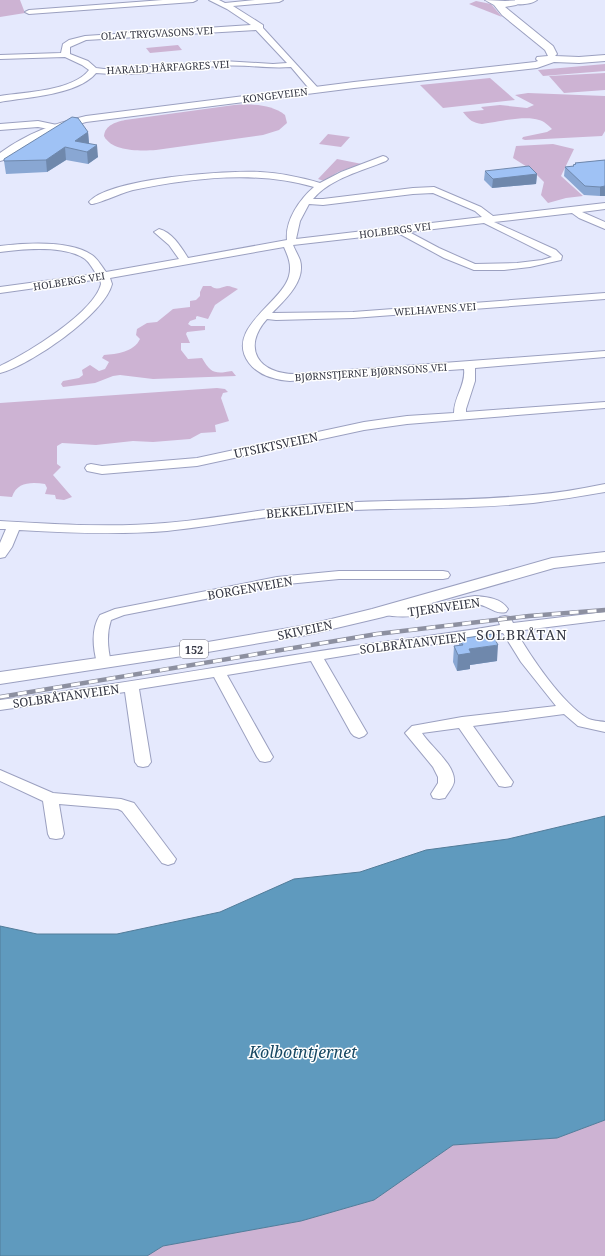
<svg xmlns="http://www.w3.org/2000/svg" width="605" height="1256" font-family="'Noto Serif',serif">
  <rect width="100%" height="100%" fill="#e5e9fd"/>
  <g fill="#cdb3d3">
    <path d="M0 0H20L25 13 0 17Z"/>
    <path d="M476 1 491 4 502 17 469 4Z"/>
    <path d="M178 45 182 50 150 53 146 48Z"/>
    <path d="M605 64V71L543 76 538 70Z"/>
    <path d="M605 73V90L564 93 549 76Z"/>
    <path d="M490 78 515 100 443 108 420 85Z"/>
    <path d="M528 93 605 96V131L602 136 525 140 522 139 523 137 547 132 552 129C548 125 544 121 539 120 525 115 497 122 482 124 473 123 469 120 463 112L484 110 481 107 500 105 527 108 534 105 515 95Z"/>
    <path d="M234 105C251 104 271 104 285 115L287 123 279 130 263 135 156 150C141 151 112 152 104 136 105 125 116 122 125 120Z"/>
    <path d="M328 134 350 137 341 147 319 144Z"/>
    <path d="M553 144 574 149 561 176 583 196 566 198 548 203 541 195 544 182 532 170 513 158 516 146Z"/>
    <path d="M337 159 362 164 338 172 324 181 318 179Z"/>
    <path d="M203 286H211C217 291 221 287 227 286 231 286 234 288 238 289L215 305 208 319 197 316 196 317V319L190 321 188 324 191 326H205V330L187 332 186 334 190 343H181V350L188 359 202 358C211 374 216 374 232 371L236 376 153 379 120 375 113 376 95 383 63 387 61 384 63 381 79 378 83 375 82 370 90 365 99 371 105 369 109 362 102 358 104 355C117 354 134 352 140 339L136 335 137 329 147 323 157 322 173 309 190 307V301L196 300 200 296V292Z"/>
    <path d="M217 388 225 389 228 392 223 393 221 398 229 421 215 425 216 432 201 433 190 439 153 442 133 441 96 445 62 443 57 446V464L61 467 53 475 72 497 64 500 56 499 55 495 45 494 47 488 45 484C31 482 17 482 12 497L0 496V403Z"/>
    <path d="M605 1120V1256H147L163 1246 301 1221 374 1200 453 1145 557 1138Z"/>
  </g>
  <path fill="#5f9abe" stroke="#527c99" d="M605 816V1120L557 1138 453 1145 374 1200 301 1221 163 1246 147 1256H0V926L37 934H117L220 912 294 879 360 872 426 850 508 839Z"/>
  <g fill="none" stroke-linecap="round" stroke-linejoin="round">
    <defs>
      <g id="minor">
        <path d="M163 0H197L193 2 29 14 25 12 29 10Z"/>
        <path d="M209 0H219L225 3 255 0H283L279 2 233 6 263 25V28L318 88 319 90 318 92H312L291 67C268 69 244 64 221 66 180 68 137 77 96 73 78 95 27 97 0 102V96C25 92 73 91 89 70L82 65 65 57 0 59V55L61 53 63 44 69 40 85 36 251 25 227 9ZM256 30 287 63 273 64 223 61 140 68 104 69 96 68 88 61 70 54V47L86 40Z"/>
        <path d="M515 0H537C532 4 521 5 515 4Z"/>
        <path d="M38 121 57 125 58 127 54 130 38 127 0 130V124Z"/>
        <path d="M383 156 386 157 388 159 386 161C362 171 331 178 313 199H323L413 188 434 187 481 207 493 216 605 203V209L582 212 605 222V229L579 218 572 213 494 222 556 250 562 256 561 260 530 267 504 270H474L444 258 398 233 293 245C295 250 298 255 300 260 306 281 285 300 272 313L353 312 605 293V299L353 318 276 320 267 319C241 348 259 374 295 374L605 351V357L475 368V381L466 409V412L605 402V408L407 424 364 430 197 466 102 474 87 471 85 468 87 465 91 464 102 466 197 458 364 422 407 416 454 413C454 397 466 385 464 369L290 381C275 380 258 375 249 363 224 329 282 303 289 276 292 265 288 256 284 247L110 278 112 284C105 314 29 366 0 373V366C26 354 94 313 101 284L100 279 0 293V287L96 274C93 269 90 263 85 259 65 245 23 249 0 252V246C26 243 70 240 92 255 98 259 102 267 106 272L179 259 169 245 154 232 159 229C172 232 181 247 188 258L287 240C285 220 300 199 314 187 255 170 193 178 133 190 124 192 95 205 91 204L89 202C109 178 228 170 260 172 280 173 300 177 320 183L341 172ZM433 193 475 211 482 217 296 239 300 221 309 204 323 205 413 194ZM484 223 552 257 542 260 517 263 475 264 439 248 409 232Z"/>
        <path d="M605 484V492C581 496 558 500 533 503 461 510 389 507 316 512 266 515 217 526 167 531 117 535 68 533 19 530L12 547 5 557 0 558V543L6 529H0V521C55 524 110 528 165 523 215 519 265 508 316 504 388 499 461 502 533 495 557 493 581 489 605 484Z"/>
        <path d="M339 571H443L448 572 450 575 448 578 443 579H339L277 585 124 615 111 620C106 635 108 649 111 663L109 666 104 667 99 666 97 663C93 648 91 629 100 615L115 609 277 577Z"/>
        <path d="M475 596C487 597 501 598 508 609L506 612C494 615 488 604 474 604 439 606 419 623 381 614L379 611 381 608C391 606 407 609 419 608 438 606 456 598 475 596Z"/>
        <path d="M605 612V620L516 631C530 656 562 703 587 718 592 721 599 721 605 722V732L578 726 564 714 473 726 513 782 511 786 505 787 499 786 459 728 422 733C429 745 456 765 454 782 453 787 448 793 445 798L439 799 433 798 431 794 438 783V777L433 767 405 733 412 726 462 717 556 706 521 662 503 633 446 643 373 651 324 659 367 733 364 736 359 738 354 736 351 733 311 661 227 675 273 757 270 761 265 762 260 761 257 757 214 677 139 689 151 762 148 766 143 767 138 766 135 762 125 692 0 710V700C105 687 209 668 314 652 376 642 438 636 500 625L498 620 500 617 505 616 510 617 513 623Z"/>
        <path d="M0 770 53 793 121 799 134 803 176 859 174 863 168 865 162 863 122 811 118 809 59 804 64 834 62 838 56 839 50 838 48 834 43 801 0 781Z"/>
      </g>
      <g id="major">
        <path d="M485 0 505 1 525 0 516 5 505 7 553 46 557 54 555 56 579 57 605 55V61L579 63 554 62 537 68 354 88 86 122C65 128 46 134 27 145 18 150 10 159 0 161V153C28 133 53 124 86 116L354 82 535 62 538 61 536 59 537 57 548 56 545 50 502 15 494 5Z"/>
        <path d="M605 552V562L554 568 383 617 307 635 202 653 0 684V672L202 643 307 625 372 609 552 558Z"/>
      </g>
    </defs>
    <use href="#minor" stroke="#9ba0c0" stroke-width="2"/>
    <use href="#major" stroke="#9ba0c0" stroke-width="2"/>
    <use href="#minor" fill="#fff" fill-rule="evenodd"/>
    <use href="#major" fill="#fff" fill-rule="evenodd"/>
    <defs>
      <path id="rail" d="M0 697 377 634 529 616 605 610"/>
    </defs>
    <use href="#rail" stroke="#8d90a0" stroke-width="4.5"/>
    <use href="#rail" stroke="#fff" stroke-width="3" stroke-dasharray="9" stroke-linecap="butt"/>
  </g>
  <g fill="#89a7d3">
    <path d="M88 132 89 143 98 157 88 164 66 160 47 172 6 174 4 161Z"/>
    <path d="M605 160V196H600L584 195 564 176 565 167 573 166V165H575V163Z"/>
    <path d="M485 171 537 174 536 184 492 188 484 180Z"/>
    <path d="M459 639 497 661 470 665V669L457 671 453 662 454 646H459Z"/>
  </g>
  <g fill="#6f88ac">
    <path d="M88 132 89 144 75 141Z"/>
    <path d="M97 145 98 157 88 164 87 152Z"/>
    <path d="M65 147 66 160 47 172 46 160Z"/>
    <path d="M537 174 536 184 492 188 493 179Z"/>
    <path d="M605 186V196H600V187Z"/>
    <path d="M498 645 497 661 470 665V669L457 671 458 655 469 649Z"/>
  </g>
  <g fill="#9fc2f5" stroke="#6f88ac">
    <path d="M72 117 78 118 88 132 75 141 97 145 87 152 65 147 46 160 4 161V159Z"/>
    <path d="M605 160V186L600 187 585 186 565 167 574 166 573 165 576 164 575 163Z"/>
    <path d="M529 166 537 174 493 179 485 171Z"/>
    <path d="M492 634 498 645 469 649 471 653 458 655 454 646 463 645 459 639Z"/>
  </g>
  <g text-anchor="middle" dominant-baseline="central" stroke-width="3" stroke-linejoin="round" paint-order="stroke">
    <g font-size="10" fill="#353744" stroke="#fff">
      <text transform="translate(157 33) rotate(-3)">OLAV TRYGVASONS VEI</text>
      <text transform="translate(168 67) rotate(-3)">HARALD HÅRFAGRES VEI</text>
      <text transform="translate(275 95) rotate(-7)">KONGEVEIEN</text>
      <text transform="translate(395 230) rotate(-7)">HOLBERGS VEI</text>
      <text transform="translate(69 281) rotate(-9)">HOLBERGS VEI</text>
      <text transform="translate(435 309) rotate(-4)">WELHAVENS VEI</text>
      <text transform="translate(371 372) rotate(-4)">BJØRNSTJERNE BJØRNSONS VEI</text>
    </g>
    <rect fill="#fff" stroke="#72737c" stroke-width="1" x="180" y="640" width="28" height="18" rx="3"/>
    <g font-size="11" font-weight="bold" fill="#353744">
      <text x="194" y="649">152</text>
    </g>
    <g font-size="12" fill="#353744" stroke="#fff">
      <text transform="translate(276 445) rotate(-12)">UTSIKTSVEIEN</text>
      <text transform="translate(310 510) rotate(-5)">BEKKELIVEIEN</text>
      <text transform="translate(250 588) rotate(-10)">BORGENVEIEN</text>
      <text transform="translate(444 607) rotate(-8)">TJERNVEIEN</text>
      <text transform="translate(305 630) rotate(-12)">SKIVEIEN</text>
      <text transform="translate(413 643) rotate(-7)">SOLBRÅTANVEIEN</text>
      <text transform="translate(66 696) rotate(-8)">SOLBRÅTANVEIEN</text>
    </g>
    <g font-size="14" letter-spacing="1" fill="#353744" stroke="#fff">
      <text x="522" y="634">SOLBRÅTAN</text>
    </g>
    <g font-size="16" font-style="italic" fill="#194963" stroke="#fff">
      <text x="303" y="1052">Kolbotntjernet</text>
    </g>
  </g>
</svg>
